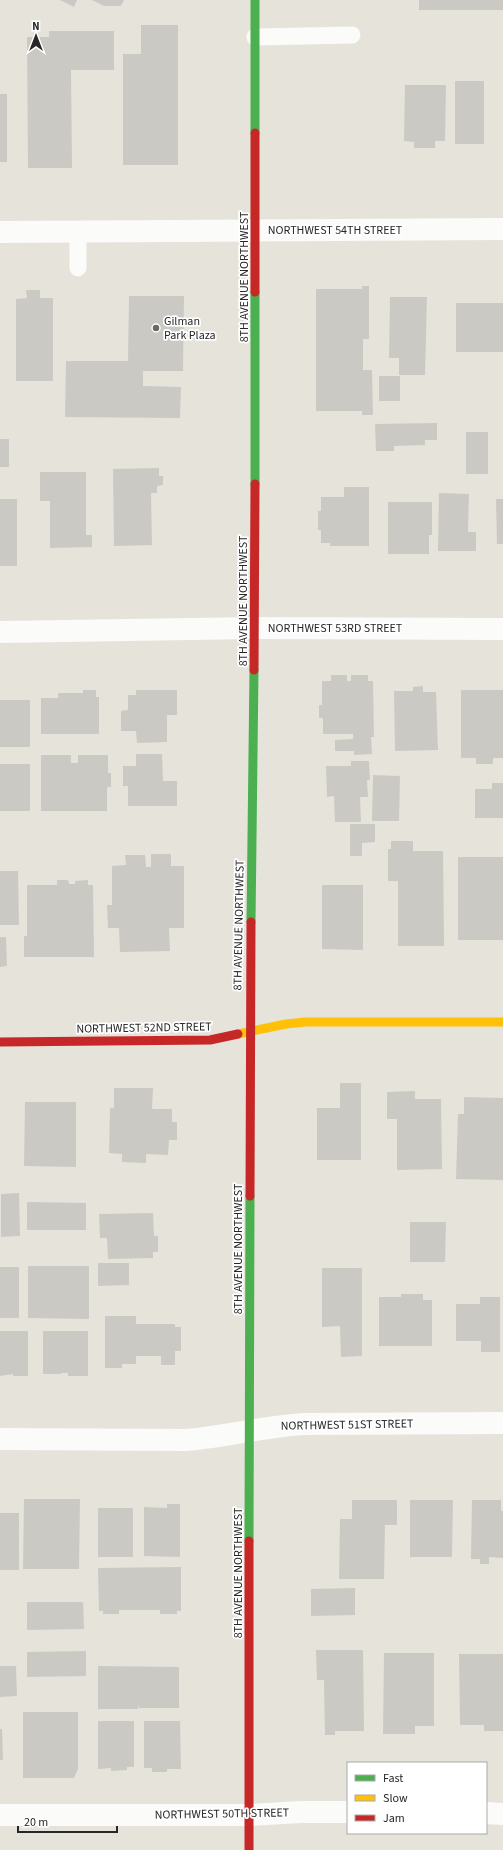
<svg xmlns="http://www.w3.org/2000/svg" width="503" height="1850" font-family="'Source Sans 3',sans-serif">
  <rect width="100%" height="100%" fill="#e6e3db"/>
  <g fill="#cbc9c3">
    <path d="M60 0H77L74 7Z"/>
    <path d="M92 0H124L121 6H104Z"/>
    <rect x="419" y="0" width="84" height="10"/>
    <path d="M141 25H178V165H123V54H141Z"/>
    <path d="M49 31H114V70H71L72 168H28L27 37H49Z"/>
    <rect x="455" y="81" width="29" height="63"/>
    <path d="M405 85H446L445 141H435V148H414V142L404 141Z"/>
    <rect x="0" y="94" width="7" height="68"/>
    <path d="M362 286H369V339H363V370H372L373 415H362V411H316V289H362Z"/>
    <path d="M26 290H40V298H53V381H16V299L27 298Z"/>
    <path d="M129 296H184L183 371H143V386L181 387 180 418 65 417 66 361H128Z"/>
    <path d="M390 297H427L425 375H399V358H389Z"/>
    <rect x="456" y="303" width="47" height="49"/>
    <rect x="379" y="376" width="21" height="25"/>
    <path d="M437 423V440H425V445L394 446V451H376L375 424Z"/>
    <rect x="466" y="432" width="22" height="42"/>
    <rect x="0" y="439" width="9" height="28"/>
    <path d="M159 468V476H163V485L157 486V493H151L152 545 114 546 113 469Z"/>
    <path d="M40 472H86V535H92V547L50 548V501H40Z"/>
    <path d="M344 487H369V546H330V543H321V530H318V511H321V497H344Z"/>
    <path d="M439 493 469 494 468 532H476V551H438Z"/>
    <rect x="0" y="499" width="17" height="67"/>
    <path d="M496 499H503V544H497Z"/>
    <path d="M388 502H432V535H429V554H388Z"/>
    <path d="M331 675H347V681H351V675H368V681H373L374 737H371L372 754 354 755V751H335V740L353 739V734H323V718H319V705H322V681H331Z"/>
    <path d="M423 686V692H436L438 750 395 751 394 691H413V687Z"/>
    <path d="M83 690H96V697H99V734H41V698H58V693H83Z"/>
    <path d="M136 690H177V715H167V742L137 743 136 731H121V711L128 710V695H136Z"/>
    <path d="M461 690H503V758H493V764H476V758H461Z"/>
    <rect x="0" y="700" width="30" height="47"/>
    <path d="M136 754H162L163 781H177V806H128V786H123V766H136Z"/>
    <path d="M41 755H71V763H78V755H108V773H111V787H107V811H41Z"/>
    <path d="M351 761H369L370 780H367L368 797H360L361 822H335L334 796 327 797 326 766H351Z"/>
    <rect x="0" y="764" width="30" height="47"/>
    <path d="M373 775 400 776 399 821H372Z"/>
    <path d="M492 783H503V818H475V789H492Z"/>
    <path d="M350 824H375V842L362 843V856H350Z"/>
    <path d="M391 841H413V851H443L444 946H398V881H388V849H391Z"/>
    <path d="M151 854H171V866H184V928H169L170 951 120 952 119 928H108L107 905H112V866L126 865 125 855H145L146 867H151Z"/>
    <rect x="458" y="857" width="45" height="83"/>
    <path d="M0 871H18L19 925H0Z"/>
    <path d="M57 880H68L69 884H75V881L88 880V885H93L94 957H24V936H27V885H57Z"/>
    <path d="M322 885H363V950L322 949Z"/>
    <path d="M0 937H6L7 966 0 967Z"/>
    <path d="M340 1083H361V1160H317V1108H340Z"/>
    <path d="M114 1088H153L152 1109H172V1122H177V1140H169L168 1155 146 1154V1163L122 1162V1154L109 1153 110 1108H114Z"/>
    <path d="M415 1091V1099H441L442 1169 397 1170V1119H387V1092Z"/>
    <path d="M464 1097 503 1098V1180L456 1179 458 1114H464Z"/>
    <path d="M25 1102H76V1167L24 1166Z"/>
    <path d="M19 1193 20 1236 1 1237V1194Z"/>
    <path d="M27 1202 86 1203V1230H27Z"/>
    <path d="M153 1213 154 1236H158V1252H153V1258L108 1259 107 1238H100L99 1214Z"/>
    <path d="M410 1222H446L445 1262H410Z"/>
    <path d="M98 1263H129V1285L98 1286Z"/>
    <path d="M28 1266H89V1319L28 1318Z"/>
    <rect x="0" y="1267" width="19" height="51"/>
    <path d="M322 1268H362V1356L341 1357 340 1326 322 1327Z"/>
    <path d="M401 1294H423V1300H432V1346H379V1297H401Z"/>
    <path d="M480 1297H500V1352H481V1341H456V1304H480Z"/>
    <path d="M105 1316H136V1324H175V1327H181V1351H175V1365H161V1356H136V1364H122V1368H105Z"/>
    <path d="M0 1331H28V1376H13V1374L0 1376Z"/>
    <path d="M43 1331H88V1376H68V1373H61V1374H43Z"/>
    <path d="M24 1499H80L79 1569H23Z"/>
    <path d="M352 1500H397V1525H385L384 1579H339L340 1519H352Z"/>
    <path d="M410 1500H453L452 1557H410Z"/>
    <path d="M472 1500H501V1511H503V1558L489 1557V1564H480V1559H471Z"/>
    <path d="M167 1504H180V1557L144 1556V1507L167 1508Z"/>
    <rect x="98" y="1508" width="35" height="49"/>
    <rect x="0" y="1513" width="19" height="57"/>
    <path d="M181 1567V1611H177V1614H160V1610H119V1614H103V1611H99L98 1568Z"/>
    <path d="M355 1588V1615L311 1616V1589Z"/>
    <path d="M27 1602H83L84 1629 27 1630Z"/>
    <path d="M316 1650H363L364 1731H335V1735H325L324 1680H317Z"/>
    <path d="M86 1651V1676L27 1677V1652Z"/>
    <path d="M384 1653H434V1726H415V1734H383Z"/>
    <path d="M459 1654H503V1731H484V1725H460Z"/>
    <path d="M0 1666H16L17 1696 0 1697Z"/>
    <path d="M98 1666 179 1667V1708H139L138 1704V1709H98Z"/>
    <path d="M23 1712H78V1769L74 1778H23Z"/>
    <path d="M98 1721H134V1767H127V1770L111 1771V1768L98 1769Z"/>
    <path d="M144 1721H180L181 1769H167V1772H152V1768H144Z"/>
    <path d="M0 1729H2L3 1760H0Z"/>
  </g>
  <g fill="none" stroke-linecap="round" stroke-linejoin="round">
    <g stroke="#fbfbfa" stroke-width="17">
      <path d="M255 37 352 35"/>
      <path d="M78 231V268"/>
    </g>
    <g stroke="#fbfbfa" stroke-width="22">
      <path d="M0 232 503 229"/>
      <path d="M0 632 255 628 503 629"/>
      <path d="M0 1439 186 1440C226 1437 265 1426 305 1424L503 1423"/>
      <path d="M486 1813 503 1814"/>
      <path d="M0 1815H250L301 1812H348"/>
    </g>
    <g stroke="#4caf50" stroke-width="9">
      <path d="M255 0V133"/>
      <path d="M255 292V484"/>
      <path d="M251 922 254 670"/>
      <path d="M249 1541 250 1196"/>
    </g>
    <path stroke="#ffc107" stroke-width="9" d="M238 1034 286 1024 305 1022H503"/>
    <g stroke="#c62828" stroke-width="9">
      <path d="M255 133V292"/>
      <path d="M254 670 255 484"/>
      <path d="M0 1042 210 1040 238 1034"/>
      <path d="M250 1196 251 922"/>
      <path d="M249 1850V1541"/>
    </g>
  </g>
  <circle fill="#6a6966" stroke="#fff" stroke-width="1.5" cx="156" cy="328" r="4"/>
  <g text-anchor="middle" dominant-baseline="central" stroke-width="3.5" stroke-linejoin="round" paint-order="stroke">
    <g font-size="12" fill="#272727" stroke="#fff">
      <text x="335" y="230">NORTHWEST 54TH STREET</text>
      <text transform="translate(244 277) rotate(-90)">8TH AVENUE NORTHWEST</text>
      <text transform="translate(243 601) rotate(-90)">8TH AVENUE NORTHWEST</text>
      <text x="335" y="628">NORTHWEST 53RD STREET</text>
      <text transform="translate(239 925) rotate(-89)">8TH AVENUE NORTHWEST</text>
      <text transform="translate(144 1028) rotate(-1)">NORTHWEST 52ND STREET</text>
      <text transform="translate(238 1249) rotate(-90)">8TH AVENUE NORTHWEST</text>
      <text transform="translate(347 1425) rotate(-1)">NORTHWEST 51ST STREET</text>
      <text transform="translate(238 1573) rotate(-90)">8TH AVENUE NORTHWEST</text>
      <text transform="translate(222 1814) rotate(-1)">NORTHWEST 50TH STREET</text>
    </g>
    <g font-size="12" fill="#272727" stroke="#fff" text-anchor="start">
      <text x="164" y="321">Gilman<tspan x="164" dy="14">Park Plaza</tspan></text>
    </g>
  </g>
  <rect x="347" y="1762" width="140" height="72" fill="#ffffff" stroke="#a9a9a9"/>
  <rect x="355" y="1775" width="20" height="6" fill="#4caf50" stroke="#a9a9a9"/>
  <text x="383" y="1782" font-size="12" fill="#272727">Fast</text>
  <rect x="355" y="1795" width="20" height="6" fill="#ffc107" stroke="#a9a9a9"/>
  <text x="383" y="1802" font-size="12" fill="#272727">Slow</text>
  <rect x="355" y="1815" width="20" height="6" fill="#c62828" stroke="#a9a9a9"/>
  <text x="383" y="1822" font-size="12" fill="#272727">Jam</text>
  <g transform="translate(36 36)" stroke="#ffffff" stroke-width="3" paint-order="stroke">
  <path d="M0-3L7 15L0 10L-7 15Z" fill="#272727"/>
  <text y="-6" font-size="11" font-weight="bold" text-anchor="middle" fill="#272727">N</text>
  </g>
  <path d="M18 1826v6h99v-6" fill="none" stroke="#272727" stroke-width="2"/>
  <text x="24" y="1826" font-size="12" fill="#272727" stroke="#ffffff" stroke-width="3" paint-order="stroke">20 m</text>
</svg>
